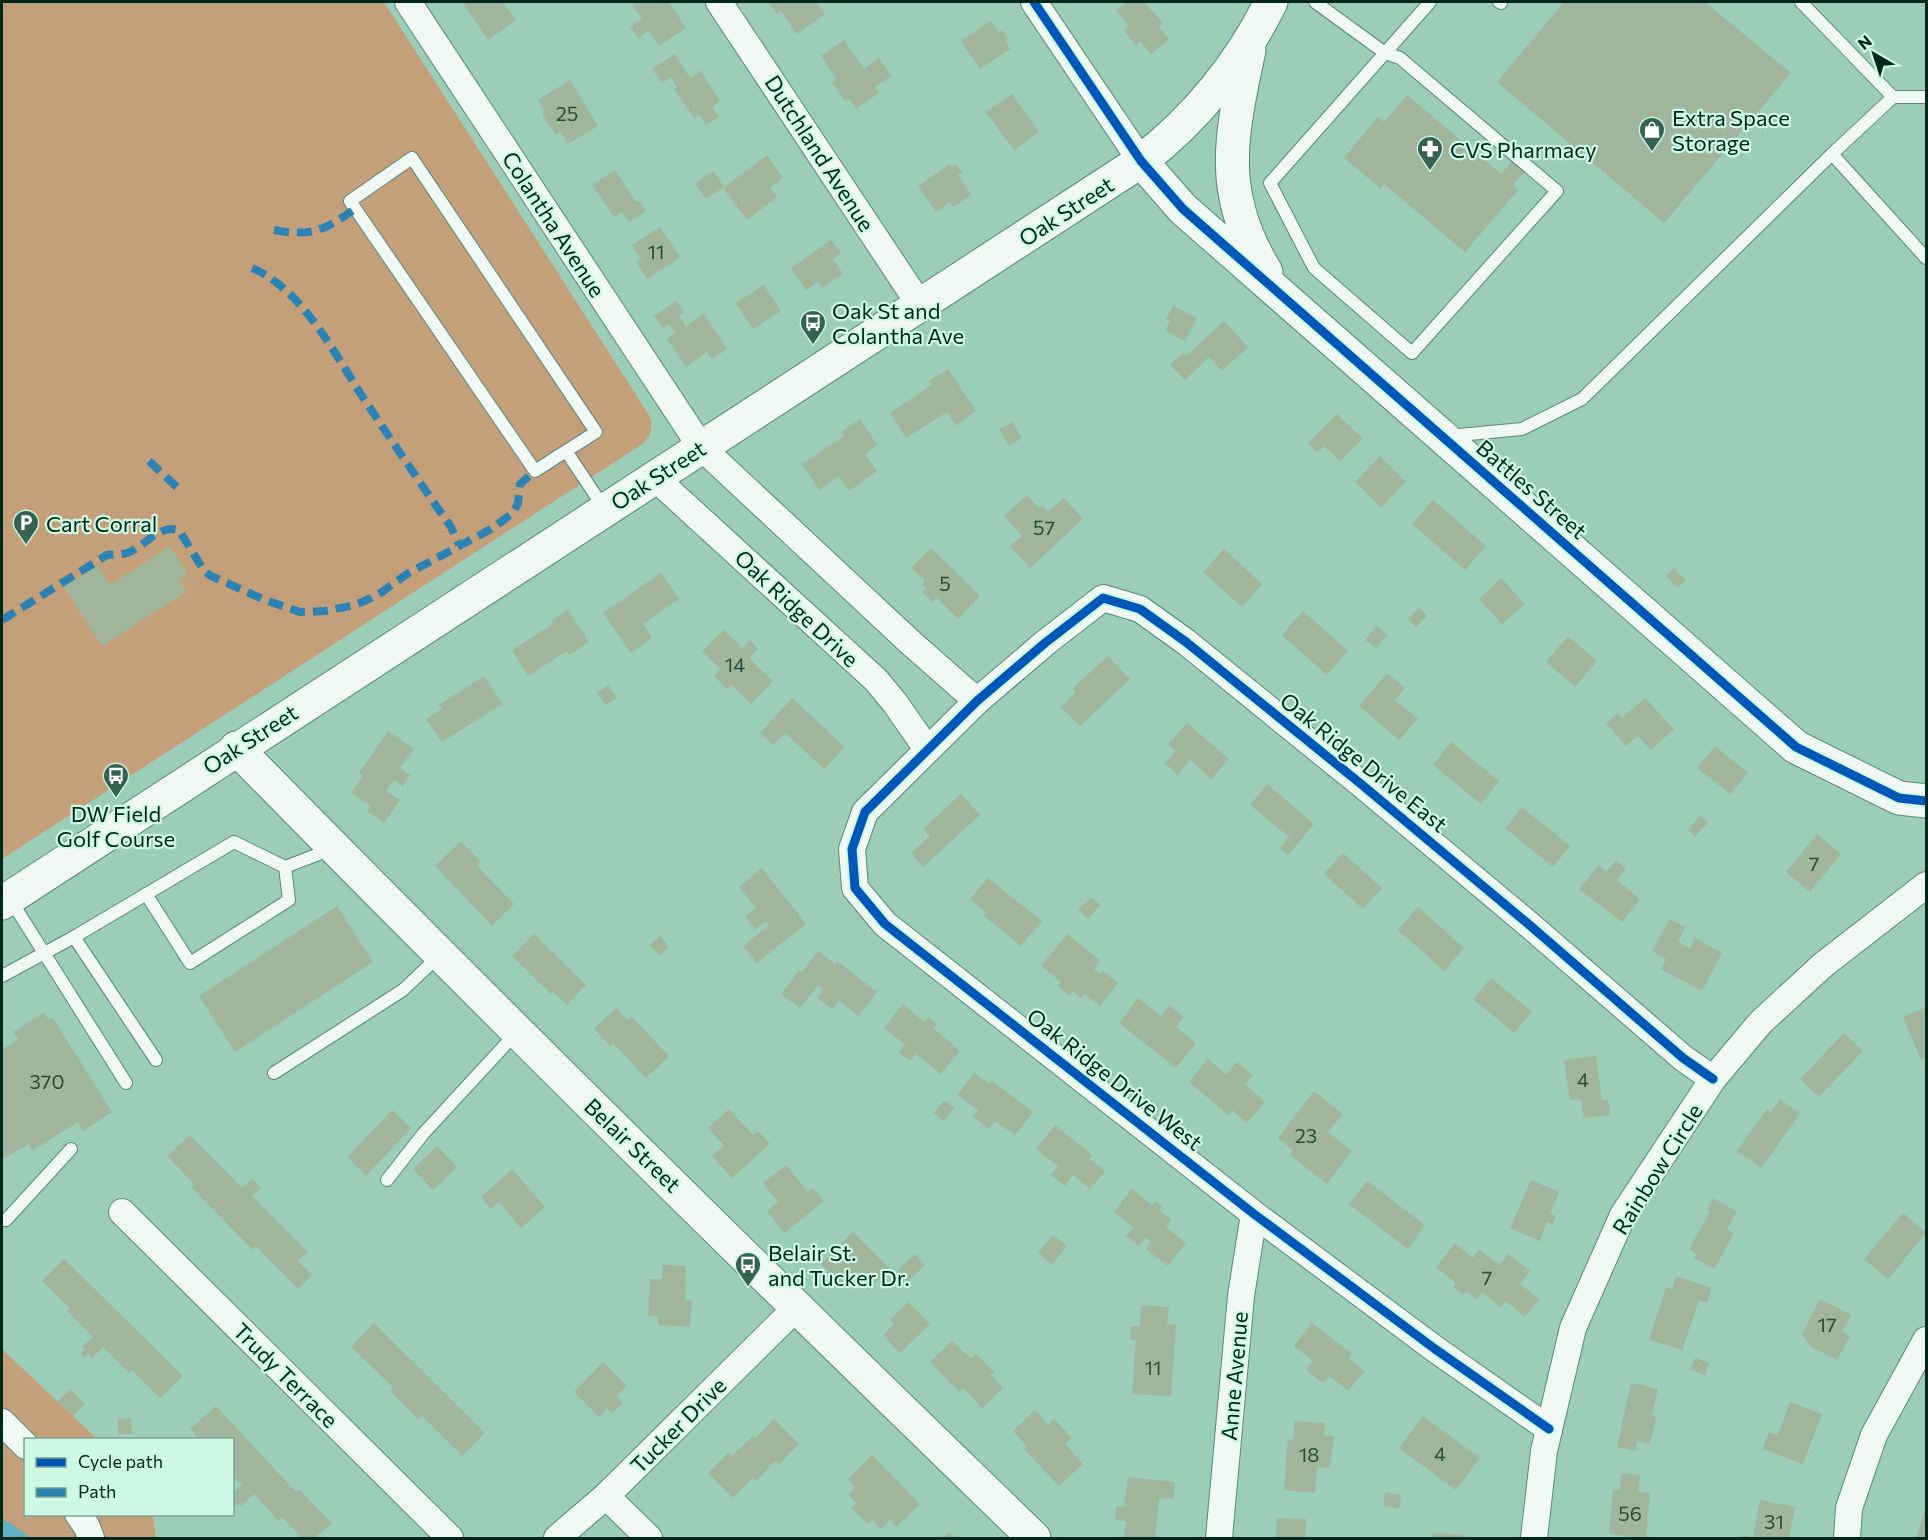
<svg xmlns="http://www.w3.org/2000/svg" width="1928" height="1540" font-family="Commissioner,sans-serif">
  <rect width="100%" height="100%" fill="#9bcdb7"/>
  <g fill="#c4a07a">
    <path d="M2 2H384L649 415C654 427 651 437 641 445L2 859Z"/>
    <path d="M2 1349 97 1439 26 1440V1514L153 1515 156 1538H2Z"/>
  </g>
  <path fill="#60b1c2" d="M2 1518 29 1536 30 1538H2Z"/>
  <g fill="#a0b59c">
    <path d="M462 2H503L516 20 488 40Z"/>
    <path d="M638 2H669L686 28 659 46 649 31 638 38 630 27 642 19 632 5Z"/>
    <path d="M768 2H816L825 14 797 34 781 11 777 14Z"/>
    <path d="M1127 2H1144L1163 23 1159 27 1169 39 1151 54 1140 41 1136 45 1124 31 1129 26 1116 10Z"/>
    <path d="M1564 2H1705L1791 73 1664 223 1497 82Z"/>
    <path d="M991 21 999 33 1002 30 1008 39 1005 41 1010 49 980 69 961 41Z"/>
    <path d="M844 40 864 69 879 58 891 76 875 87 879 93 856 109 849 99 845 101 832 82 836 79 821 56Z"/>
    <path d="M675 54 690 78 701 71 720 101 712 107 719 117 706 125 699 115 694 118 674 89 677 87 671 77 662 83 652 69Z"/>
    <path d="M570 80 598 126 568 144 561 132 556 135 542 114 545 112 538 100Z"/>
    <path d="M1012 94 1039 132 1014 150 986 112Z"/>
    <path d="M1407 95 1501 174 1512 161 1525 171 1513 185 1518 190 1465 252 1384 184 1381 189 1344 158 1378 117 1384 122Z"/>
    <path d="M767 155 783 178 770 188 777 197 747 220 723 188Z"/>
    <path d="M950 164 952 167 956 164 962 172 958 175 971 195 953 207 950 202 936 212 918 186Z"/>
    <path d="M615 170 636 202 639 201 646 211 629 222 622 212 614 217 592 185Z"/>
    <path d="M713 171 724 187 706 199 695 184Z"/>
    <path d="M660 227 680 257 647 279 636 262 641 259 632 245Z"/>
    <path d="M831 240 841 253 833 259 843 274 822 288 818 282 806 290 791 268Z"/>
    <path d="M764 285 781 311 753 329 736 303Z"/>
    <path d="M676 301 684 312 679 316 686 326 704 314 727 349 712 359 707 352 686 367 667 339 675 333 669 324 663 328 654 316Z"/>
    <path d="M1173 306 1197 318 1185 341 1165 331 1170 321 1166 319Z"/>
    <path d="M1224 321 1248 347 1222 371 1209 357 1185 380 1170 365 1183 353 1186 356Z"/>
    <path d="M948 369 976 411 956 425 947 412 906 438 890 413 932 385 929 381Z"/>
    <path d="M1337 414 1363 439 1340 461 1324 446 1317 453 1308 443Z"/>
    <path d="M860 419 877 445 865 454 877 471 849 491 839 476 819 490 802 464 844 436 841 432Z"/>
    <path d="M1012 422 1022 438 1009 446 999 429Z"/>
    <path d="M1380 456 1406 482 1381 507 1355 482Z"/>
    <path d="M1027 495 1039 508 1042 505 1048 512 1064 498 1083 519 1030 568 1010 546 1022 536 1004 516Z"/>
    <path d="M1433 500 1486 546 1465 570 1412 524Z"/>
    <path d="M170 546 188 574 179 580 186 592 102 646 64 587 98 565 110 585Z"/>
    <path d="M931 548 980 596 958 619 937 598 933 602 922 592 926 589 922 585 925 581 911 568Z"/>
    <path d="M1224 549 1262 584 1242 607 1203 572Z"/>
    <path d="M1674 568 1686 580 1678 588 1666 576Z"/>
    <path d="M661 573 679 599 643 624 652 638 631 653 603 613Z"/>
    <path d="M1501 578 1525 604 1502 624 1479 599Z"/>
    <path d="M1419 608 1427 616 1416 627 1408 619Z"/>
    <path d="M568 610 589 642 569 655 567 651 528 676 512 650 553 624 551 621Z"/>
    <path d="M1303 611 1348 651 1327 675 1282 635Z"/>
    <path d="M1377 626 1387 635 1376 648 1365 640Z"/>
    <path d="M724 630 742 648 750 640 758 649 749 658 773 681 751 704 731 685 727 689 714 676 720 669 702 651Z"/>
    <path d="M1568 636 1597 661 1575 687 1546 662Z"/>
    <path d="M1108 656 1130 679 1080 726 1061 707 1076 692 1073 688Z"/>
    <path d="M1387 673 1405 688 1395 700 1418 719 1399 740 1359 706Z"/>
    <path d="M484 676 502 704 442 742 426 719 442 709 439 705Z"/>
    <path d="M608 685 617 698 606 705 597 693Z"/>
    <path d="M792 698 845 747 824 769 785 733 773 745 760 733Z"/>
    <path d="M1645 698 1674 729 1651 750 1638 736 1626 746 1606 723 1618 713 1622 718Z"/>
    <path d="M1187 723 1229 759 1211 779 1190 760 1178 775 1165 763 1176 751 1168 744Z"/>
    <path d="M388 731 414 749 400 768 410 775 403 786 394 780 386 791 400 800 384 823 367 811 371 806 351 793 363 776 359 773Z"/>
    <path d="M1451 742 1499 781 1481 804 1433 765Z"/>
    <path d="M1715 746 1748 773 1730 794 1697 768Z"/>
    <path d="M1267 784 1314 824 1288 855 1280 848 1289 837 1250 805Z"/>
    <path d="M961 794 980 815 923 867 911 853 930 836 923 829Z"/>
    <path d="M1522 807 1570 846 1553 867 1505 828Z"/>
    <path d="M1700 816 1708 822 1695 837 1688 830Z"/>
    <path d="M1817 834 1841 854 1810 892 1786 872Z"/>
    <path d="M461 841 481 862 477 866 514 904 492 926 435 866Z"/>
    <path d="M1343 853 1382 888 1363 909 1324 874Z"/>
    <path d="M1616 860 1626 869 1617 880 1640 899 1622 922 1579 889 1599 865 1606 872Z"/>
    <path d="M762 868 806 924 757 963 743 946 769 925 766 921 755 929 745 916 756 908 739 887Z"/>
    <path d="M988 878 1042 921 1021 946 984 916 986 912 970 899Z"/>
    <path d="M1091 897 1100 905 1088 919 1078 910Z"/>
    <path d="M337 906 373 962 235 1052 199 996Z"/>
    <path d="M1418 907 1464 948 1444 971 1398 930Z"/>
    <path d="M1670 919 1685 927 1678 942 1690 948 1695 938 1722 953 1702 991 1661 969 1666 959 1652 951Z"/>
    <path d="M534 934 586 985 567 1005 553 992 551 994 512 956Z"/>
    <path d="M1067 934 1100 960 1094 969 1101 974 1103 971 1118 983 1100 1006 1085 994 1081 998 1073 991 1069 996 1058 986 1061 982 1041 966Z"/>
    <path d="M660 936 669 947 659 955 650 945Z"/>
    <path d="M818 951 835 964 837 961 877 992 859 1016 839 1001 832 1009 817 998 823 989 818 985 800 1008 781 994 799 970 802 972Z"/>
    <path d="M1491 978 1532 1012 1514 1033 1473 999Z"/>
    <path d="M1138 998 1161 1016 1169 1005 1184 1017 1176 1027 1196 1043 1176 1068 1119 1023Z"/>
    <path d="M903 1004 924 1022 929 1017 937 1024 933 1028 960 1051 941 1074 916 1054 910 1061 899 1053 905 1045 884 1028Z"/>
    <path d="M1926 1007V1058L1921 1060 1903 1017Z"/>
    <path d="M616 1008 628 1020 632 1017 669 1056 646 1078 613 1043 610 1046 594 1029Z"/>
    <path d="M44 1013 49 1020 53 1018 112 1112 83 1131 78 1122 32 1151 28 1144 2 1160V1050L18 1039 13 1032Z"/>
    <path d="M1844 1033 1863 1051 1819 1097 1800 1079Z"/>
    <path d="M1596 1056 1602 1101 1608 1100 1610 1115 1584 1118 1581 1099 1570 1100 1564 1060Z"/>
    <path d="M1208 1059 1226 1074 1237 1062 1253 1075 1245 1084 1265 1102 1247 1123 1232 1110 1228 1115 1189 1082Z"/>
    <path d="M974 1073 990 1084 992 1081 1033 1112 1015 1135 995 1121 989 1129 973 1117 978 1110 957 1095Z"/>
    <path d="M1314 1091 1343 1114 1328 1132 1352 1151 1327 1184 1290 1155 1293 1150 1278 1138Z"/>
    <path d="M1780 1099 1800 1114 1761 1168 1737 1151 1767 1109 1771 1112Z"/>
    <path d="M944 1100 954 1108 944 1121 934 1113Z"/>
    <path d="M729 1109 753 1135 758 1131 770 1144 732 1178 712 1156 724 1145 708 1128Z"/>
    <path d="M392 1110 411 1128 366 1176 347 1157Z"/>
    <path d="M1055 1125 1092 1155 1090 1159 1105 1171 1090 1189 1073 1175 1065 1186 1051 1175 1058 1166 1036 1149Z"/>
    <path d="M190 1135 242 1188 252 1179 261 1188 252 1196 308 1252 298 1261 312 1275 298 1289 256 1246 253 1250 191 1187 194 1184 167 1156Z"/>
    <path d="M437 1146 457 1167 433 1190 413 1169Z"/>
    <path d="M786 1165 808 1192 813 1188 824 1201 784 1233 767 1211 778 1202 763 1183Z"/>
    <path d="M512 1169 545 1207 521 1228 499 1202 491 1209 481 1197Z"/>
    <path d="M1531 1180 1559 1192 1550 1214 1556 1216 1553 1224 1547 1222 1540 1241 1510 1228Z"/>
    <path d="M1367 1181 1425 1225 1408 1249 1349 1204Z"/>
    <path d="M1132 1189 1152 1205 1156 1201 1162 1206 1159 1210 1171 1219 1166 1227 1186 1243 1168 1266 1146 1249 1151 1242 1146 1237 1139 1246 1126 1236 1133 1227 1114 1212Z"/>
    <path d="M1713 1198 1737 1212 1727 1229 1734 1233 1714 1269 1694 1258 1697 1254 1689 1249 1710 1212 1707 1210Z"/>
    <path d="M1903 1213 1926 1233 1888 1279 1864 1259Z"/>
    <path d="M853 1232 889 1268 868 1290 851 1273 841 1283 821 1264Z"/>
    <path d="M1053 1235 1067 1246 1052 1265 1038 1253Z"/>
    <path d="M1455 1243 1473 1258 1479 1249 1499 1265 1508 1254 1530 1271 1520 1284 1539 1299 1525 1317 1506 1301 1501 1307 1482 1292 1476 1299 1466 1291 1463 1295 1453 1287 1456 1283 1436 1267Z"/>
    <path d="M915 1254 925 1265 907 1282 897 1271Z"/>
    <path d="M64 1259 183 1376 160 1398 132 1370 129 1373 103 1347 92 1358 89 1354 85 1358 81 1353 85 1350 82 1347 93 1337 67 1311 70 1309 42 1281Z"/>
    <path d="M663 1265 686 1266 685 1300 692 1301 690 1327 658 1325V1316H648L650 1279H662Z"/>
    <path d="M1676 1276 1712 1288 1707 1303 1699 1300 1682 1350 1649 1340 1666 1287 1672 1289Z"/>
    <path d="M1820 1299 1851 1315 1842 1332 1850 1336 1837 1360 1810 1346 1802 1334Z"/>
    <path d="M908 1302 930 1324 900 1353 883 1335 894 1324 890 1320Z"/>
    <path d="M1141 1305 1169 1307 1167 1324 1176 1325 1171 1396 1132 1394 1136 1340 1130 1339 1131 1326H1140Z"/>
    <path d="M374 1323 485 1433 462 1456 421 1415 418 1419 390 1391 393 1387 351 1347Z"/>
    <path d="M1312 1323 1352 1354 1349 1359 1365 1371 1348 1391 1329 1376 1323 1383 1306 1370 1313 1361 1294 1346Z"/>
    <path d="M952 1341 971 1359 976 1354 994 1372 991 1375 1003 1388 982 1408 963 1388 959 1392 930 1362Z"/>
    <path d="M1695 1358 1709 1363 1705 1375 1690 1370Z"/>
    <path d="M603 1362 627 1386 616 1397 623 1403 612 1413 607 1408 599 1417 574 1392Z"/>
    <path d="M1631 1383 1658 1389 1652 1416 1656 1417 1650 1444 1637 1441 1636 1451 1617 1447Z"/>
    <path d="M71 1389 85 1404 73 1416 58 1401Z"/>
    <path d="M1790 1402 1822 1414 1803 1464 1763 1449 1769 1432 1778 1435Z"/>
    <path d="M216 1406 296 1492 299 1489 332 1523 315 1538H302L282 1517 278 1520 254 1494 241 1506 238 1504 234 1507 232 1505V1494L242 1485 232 1475V1440H200L190 1429Z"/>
    <path d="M1035 1410 1048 1425 1054 1419 1072 1438 1065 1444 1083 1464 1059 1486 1024 1449 1027 1446 1013 1431Z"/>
    <path d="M1423 1416 1480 1458 1456 1490 1399 1448Z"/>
    <path d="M131 1418 132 1434H118V1419Z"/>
    <path d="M774 1419 799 1444 779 1464 775 1461 756 1481 753 1478 733 1498 708 1473 728 1453 732 1456 753 1436 755 1439Z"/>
    <path d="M1295 1421 1325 1423 1324 1435 1334 1436 1330 1468 1317 1467 1315 1493 1284 1490 1288 1439 1293 1440Z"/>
    <path d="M872 1455 920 1504 896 1527 890 1520 881 1529 872 1520 868 1524 851 1508 856 1503 848 1494 855 1487 848 1479Z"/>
    <path d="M1621 1473 1640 1475 1638 1492 1650 1493 1646 1538 1609 1534 1613 1489 1620 1490Z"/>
    <path d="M1128 1477 1175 1482 1173 1499 1159 1498 1155 1538H1124L1126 1521 1115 1520 1116 1506 1124 1507Z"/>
    <path d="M1385 1492 1401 1495 1399 1509 1383 1506Z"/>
    <path d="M1760 1500 1795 1507 1789 1538H1742L1743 1535 1753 1537Z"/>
    <path d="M1926 1506V1538H1916Z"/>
    <path d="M1277 1518 1306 1519 1305 1538H1276Z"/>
    <path d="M949 1532 954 1538H942Z"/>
    <path d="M1433 1533 1464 1535 1463 1538H1432Z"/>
  </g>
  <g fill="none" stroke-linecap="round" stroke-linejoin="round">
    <defs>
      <g id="lane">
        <path d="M1315 2 1385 53 1270 183 1314 268 1412 353 1557 191 1400 58 1385 53 1430 2"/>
        <path d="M1499 2 1501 3"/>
        <path d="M1801 2 1893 97"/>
        <path d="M1832 154 1926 258"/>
        <path d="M1449 436 1522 429 1582 399 1832 154 1893 97H1926"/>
        <path d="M566 451 535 471 350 201 412 158 596 432 566 451 604 508"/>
        <path d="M146 894 190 963 289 900 285 867"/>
        <path d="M10 899 126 1083"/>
        <path d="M74 937 234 842 285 867 332 849"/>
        <path d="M2 976 74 937 156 1060"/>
        <path d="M274 1073 403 990 439 956"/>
        <path d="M387 1180 423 1134 517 1032"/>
        <path d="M2 1220H6L71 1149"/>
      </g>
      <g id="street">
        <path d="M408 2 701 447 911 643 977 701"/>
        <path d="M719 2 920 305"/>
        <path d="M1034 2 1141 161"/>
        <path d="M654 477 876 680 895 703 927 749"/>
        <path d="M122 1212 450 1538"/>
        <path d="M2 1422 26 1446"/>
        <path d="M1549 1429 1435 1349 1254 1214 885 924 855 888 852 849 865 812 977 701 1045 643 1103 598 1140 609 1186 642 1361 784 1526 922 1683 1058 1713 1079"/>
        <path d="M606 1496 649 1538"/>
        <path d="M78 1514 87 1527 91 1538"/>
        <path d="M557 1538 606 1496 796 1308"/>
        <path d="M1219 1538 1241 1296 1254 1214"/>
        <path d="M1534 1538 1544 1451 1573 1328 1623 1215 1713 1079 1761 1022 1823 965 1926 885"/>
        <path d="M1847 1538 1849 1508 1874 1435 1926 1340"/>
      </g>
      <g id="secondary">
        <path d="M1249 50C1231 136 1217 192 1266 272"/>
        <path d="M1141 161 1183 209 1796 747 1899 798 1926 801"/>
        <path d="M236 748C498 1015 765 1278 1034 1538"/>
        <path d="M2 903 1141 161C1196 119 1241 63 1271 2"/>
      </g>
    </defs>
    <use href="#lane" stroke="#5b8878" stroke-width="14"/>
    <use href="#street" stroke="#5b8878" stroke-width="28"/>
    <use href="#secondary" stroke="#5b8878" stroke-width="35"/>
    <use href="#lane" stroke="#f0f8f4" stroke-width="12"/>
    <use href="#street" stroke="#f0f8f4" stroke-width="26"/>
    <use href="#secondary" stroke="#f0f8f4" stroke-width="33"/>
    <g stroke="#2c82b3" stroke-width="8" stroke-dasharray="15 8" stroke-linecap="butt">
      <path d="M274 230C311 237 325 230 355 209"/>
      <path d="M252 268C304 290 336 357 366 402 394 444 422 486 451 527L459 545"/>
      <path d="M149 461 182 492"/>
      <path d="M2 620 107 555C113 554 121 555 127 553 145 547 158 524 179 530L204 571 211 576 265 600 300 612 325 611 351 606 367 600 382 592 407 574 491 529 513 513 518 503 520 484 535 471"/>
    </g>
    <defs>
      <g id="cycleway">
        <path d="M1034 2 1141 161 1183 209 1796 747 1899 798 1926 801"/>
        <path d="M1549 1429 1435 1349 1254 1214 885 924 855 888 852 849 865 812 977 701 1045 643 1103 598 1140 609 1186 642 1361 784 1526 922 1683 1058 1713 1079"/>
      </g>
    </defs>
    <use href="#cycleway" stroke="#cdf8e4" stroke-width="13"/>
    <use href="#cycleway" stroke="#0057b8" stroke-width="9"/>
  </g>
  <defs>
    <symbol id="shop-pin" viewBox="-11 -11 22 30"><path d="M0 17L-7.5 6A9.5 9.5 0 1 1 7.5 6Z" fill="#366251" stroke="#cdf8e4"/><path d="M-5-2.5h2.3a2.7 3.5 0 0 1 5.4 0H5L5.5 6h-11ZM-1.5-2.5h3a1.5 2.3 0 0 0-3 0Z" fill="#fff"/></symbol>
    <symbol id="pharmacy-pin" viewBox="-11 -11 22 30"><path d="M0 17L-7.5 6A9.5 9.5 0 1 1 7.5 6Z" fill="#366251" stroke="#cdf8e4"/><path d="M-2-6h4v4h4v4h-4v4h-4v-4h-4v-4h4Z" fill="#fff"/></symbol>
    <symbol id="bus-pin" viewBox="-11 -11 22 30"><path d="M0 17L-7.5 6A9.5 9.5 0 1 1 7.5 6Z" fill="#366251" stroke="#cdf8e4"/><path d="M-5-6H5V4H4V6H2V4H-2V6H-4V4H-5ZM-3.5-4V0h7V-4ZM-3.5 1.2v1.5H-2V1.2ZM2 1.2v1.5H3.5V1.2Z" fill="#fff"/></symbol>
    <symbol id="parking-pin" viewBox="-11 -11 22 30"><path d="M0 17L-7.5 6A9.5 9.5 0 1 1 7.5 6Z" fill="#366251" stroke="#cdf8e4"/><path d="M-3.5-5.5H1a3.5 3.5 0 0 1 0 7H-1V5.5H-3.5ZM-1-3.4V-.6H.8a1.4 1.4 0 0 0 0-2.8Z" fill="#fff"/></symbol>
  </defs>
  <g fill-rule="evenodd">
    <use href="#shop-pin" x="1637" y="115" width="30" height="40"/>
    <use href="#pharmacy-pin" x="1415" y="134" width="30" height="40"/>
    <use href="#bus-pin" x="798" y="308" width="30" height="40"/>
    <use href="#parking-pin" x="11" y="508" width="30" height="40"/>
    <use href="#bus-pin" x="101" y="761" width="30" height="40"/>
    <use href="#bus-pin" x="733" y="1250" width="30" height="40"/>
  </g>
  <g text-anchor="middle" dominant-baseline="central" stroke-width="4.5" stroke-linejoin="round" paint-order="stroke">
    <g font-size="20" fill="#284b3a">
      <text x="567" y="113">25</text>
      <text x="656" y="251">11</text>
      <text x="1044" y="527">57</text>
      <text x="945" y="583">5</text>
      <text x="735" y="664">14</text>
      <text x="1814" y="863">7</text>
      <text x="1583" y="1079">4</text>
      <text x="47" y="1081">370</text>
      <text x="1306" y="1135">23</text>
      <text x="1487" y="1277">7</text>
      <text x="1827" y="1324">17</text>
      <text x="1153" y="1367">11</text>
      <text x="1440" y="1453">4</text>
      <text x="1309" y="1454">18</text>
      <text x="1630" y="1513">56</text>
      <text x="1774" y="1521">31</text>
    </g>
    <g font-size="22" fill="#00281a" stroke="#cdf8e4" text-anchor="start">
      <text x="1672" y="117">Extra Space<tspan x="1672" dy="25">Storage</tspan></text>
      <text x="1450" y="149">CVS Pharmacy</text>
      <text x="832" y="310">Oak St and<tspan x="832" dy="25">Colantha Ave</tspan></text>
      <text x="46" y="523">Cart Corral</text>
      <text x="116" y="813" text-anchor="middle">DW Field<tspan x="116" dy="25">Golf Course</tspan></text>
      <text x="768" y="1252">Belair St.<tspan x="768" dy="25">and Tucker Dr.</tspan></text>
    </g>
    <g font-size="22" fill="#00281a" stroke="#cdf8e4">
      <text transform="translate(820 153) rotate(57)">Dutchland Avenue</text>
      <text transform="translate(1066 211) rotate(-33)">Oak Street</text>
      <text transform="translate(554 224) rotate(57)">Colantha Avenue</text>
      <text transform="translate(658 475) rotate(-33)">Oak Street</text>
      <text transform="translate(1532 489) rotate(41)">Battles Street</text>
      <text transform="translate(797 608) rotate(43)">Oak Ridge Drive</text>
      <text transform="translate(250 739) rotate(-33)">Oak Street</text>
      <text transform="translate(1364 762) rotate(39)">Oak Ridge Drive East</text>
      <text transform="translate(1115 1079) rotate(38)">Oak Ridge Drive West</text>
      <text transform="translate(633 1145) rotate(44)">Belair Street</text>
      <text transform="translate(1657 1169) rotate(-58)">Rainbow Circle</text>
      <text transform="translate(286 1375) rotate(45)">Trudy Terrace</text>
      <text transform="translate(1234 1376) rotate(-85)">Anne Avenue</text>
      <text transform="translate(678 1425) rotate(-45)">Tucker Drive</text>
    </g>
  </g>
  <rect width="1928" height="1540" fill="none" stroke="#00281a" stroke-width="6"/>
  <rect x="24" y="1438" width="210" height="78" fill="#cdf8e4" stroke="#7ba593" stroke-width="1.5"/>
  <rect x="36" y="1458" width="30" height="9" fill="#0057b8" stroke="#7ba593" stroke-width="1.5"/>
  <text x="78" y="1468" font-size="18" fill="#00281a">Cycle path</text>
  <rect x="36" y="1488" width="30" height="9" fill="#2c82b3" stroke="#7ba593" stroke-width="1.5"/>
  <text x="78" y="1498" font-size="18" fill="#00281a">Path</text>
  <g transform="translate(1874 54) rotate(321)" stroke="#cdf8e4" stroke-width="4.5" paint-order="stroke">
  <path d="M0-4.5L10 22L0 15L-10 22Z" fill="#00281a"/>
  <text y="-9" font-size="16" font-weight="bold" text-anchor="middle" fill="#00281a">N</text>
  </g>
</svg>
